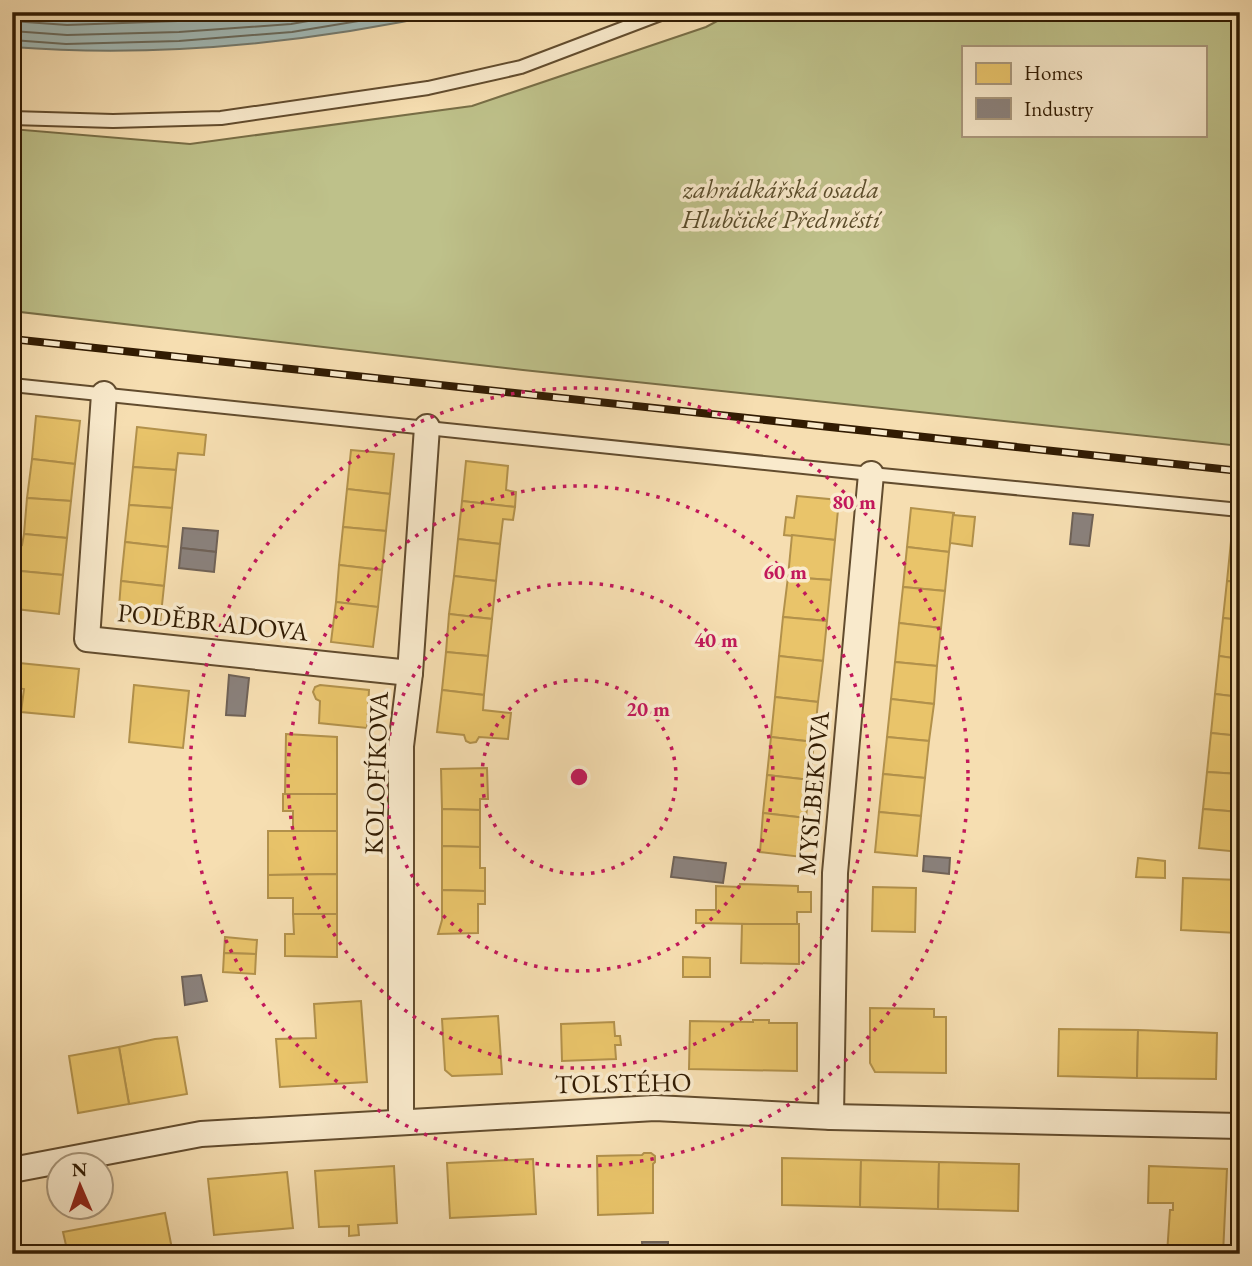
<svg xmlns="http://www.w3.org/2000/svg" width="1252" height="1266" font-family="'EB Garamond',serif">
  <rect width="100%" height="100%" fill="#f6deb1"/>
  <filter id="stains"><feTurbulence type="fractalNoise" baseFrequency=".00286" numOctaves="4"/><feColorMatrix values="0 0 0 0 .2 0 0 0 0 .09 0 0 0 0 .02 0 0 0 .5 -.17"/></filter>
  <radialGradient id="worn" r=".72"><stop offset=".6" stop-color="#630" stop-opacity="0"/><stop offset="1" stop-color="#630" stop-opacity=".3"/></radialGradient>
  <path fill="#bec18a" stroke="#786e46" stroke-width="2" fill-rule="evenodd" d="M734 12H1240V446L523 370 12 311V129L190 144 472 106 706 27ZM963 47H1205V135H963Z"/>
  <path fill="#a1b9b6" stroke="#747a6e" stroke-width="2" d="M12 12H451C308 43 158 58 12 47Z"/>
  <g fill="#e9c46a" stroke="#b2914b" stroke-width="2">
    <path d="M36 416 80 421 75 464 32 459Z"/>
    <path d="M137 427 206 435 204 455 178 453 176 470 133 467Z"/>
    <path d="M351 450 394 454 390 494 347 489Z"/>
    <path d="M32 459 75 464 71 501 27 498Z"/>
    <path d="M466 461 508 466 506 490 516 492 515 507 462 501Z"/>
    <path d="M133 467 176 470 172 508 129 505Z"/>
    <path d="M347 489 390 494 386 531 343 527Z"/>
    <path d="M797 496 839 500 835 540 784 535 786 517 794 518Z"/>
    <path d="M27 498 71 501 67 538 24 534Z"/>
    <path d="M462 501 515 507 513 520 503 519 500 544 458 539Z"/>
    <path d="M129 505 172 508 168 547 125 542Z"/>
    <path d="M911 508 954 513 949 552 907 547Z"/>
    <path d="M953 515 975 517 972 546 950 543Z"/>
    <path d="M343 527 386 531 382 570 339 565Z"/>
    <path d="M24 534 67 538 63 575 20 571V565L12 563V543L22 545Z"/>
    <path d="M792 535 835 540 831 580 788 577Z"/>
    <path d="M458 539 500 544 496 581 454 576Z"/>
    <path d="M1231 541 1240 542V582L1227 581Z"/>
    <path d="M125 542 168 547 164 586 121 581Z"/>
    <path d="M907 547 949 552 945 591 903 587Z"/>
    <path d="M339 565 382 570 378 607 336 602Z"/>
    <path d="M20 571 63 575 59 614 16 609Z"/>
    <path d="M454 576 496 581 492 619 449 614Z"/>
    <path d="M788 577 831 580 827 621 783 617Z"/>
    <path d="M121 581 164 586 160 624 118 620Z"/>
    <path d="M1227 581 1240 582V620L1223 618Z"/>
    <path d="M903 587 945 591 941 628 899 623Z"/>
    <path d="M336 602 378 607 373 647 331 642Z"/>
    <path d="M449 614 492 619 488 656 446 652Z"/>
    <path d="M783 617 827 621 823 661 779 656Z"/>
    <path d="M1223 618 1240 620V659L1219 656Z"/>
    <path d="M899 623 941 628 937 666 895 662Z"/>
    <path d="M446 652 488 656 484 695 442 690Z"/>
    <path d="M779 656 823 661 818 702 775 697Z"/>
    <path d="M1219 656 1240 659V697L1215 694Z"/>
    <path d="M895 662 937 666 934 704 891 699Z"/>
    <path d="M19 663 79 669 74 717 21 712 24 689 16 688Z"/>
    <path d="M134 685 189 691 183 748 129 742Z"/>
    <path d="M320 685 369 690 367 728 319 723 320 701 316 699 313 692 315 687Z"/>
    <path d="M442 690 484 695 483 710 511 713 508 739 479 737 476 742 470 743 466 741 464 735 437 732Z"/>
    <path d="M1215 694 1240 697V736L1211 733Z"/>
    <path d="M775 697 818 702 814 742 771 737Z"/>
    <path d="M891 699 934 704 929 741 887 737Z"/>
    <path d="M1211 733 1240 736V774L1207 772Z"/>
    <path d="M286 734 337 737V794H285Z"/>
    <path d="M771 737 814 742 810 780 767 775Z"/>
    <path d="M887 737 929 741 925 778 883 774Z"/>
    <path d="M487 768 488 799H480V810L442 809 441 769Z"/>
    <path d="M1207 772 1240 774V812L1203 809Z"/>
    <path d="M883 774 925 778 921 816 879 812Z"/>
    <path d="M767 775 810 780 806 818 763 813Z"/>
    <path d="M283 794H337V831H293V811H283Z"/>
    <path d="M442 809 480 810V847L442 846Z"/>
    <path d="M1203 809 1240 812V852L1199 848Z"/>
    <path d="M879 812 921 816 917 856 875 852Z"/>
    <path d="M763 813 806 818 802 857 760 852Z"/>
    <path d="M268 831H337V874L268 875Z"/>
    <path d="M442 846 480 847V868H485V891L442 890Z"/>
    <path d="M1138 858 1165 861V878L1136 877Z"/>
    <path d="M337 874V914H293V898H268V875Z"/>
    <path d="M1183 878 1240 880 1237 933 1181 930Z"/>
    <path d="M740 884 798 886V892H811V912H797V925L696 923V910H716V886L740 887Z"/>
    <path d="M873 887 916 888 915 932 872 931Z"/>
    <path d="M442 890 485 891V904H478V933L438 934 442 920Z"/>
    <path d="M293 914H337V957L285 956V934H294Z"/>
    <path d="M742 924H799V964L741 963Z"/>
    <path d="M225 937 257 940 256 954 224 953Z"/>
    <path d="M224 953 256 954 255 974 223 972Z"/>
    <path d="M683 957 710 958V977H683Z"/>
    <path d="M361 1001 367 1082 280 1087 276 1039 316 1038 314 1004Z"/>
    <path d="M870 1008 934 1009V1017H946V1073L875 1072 870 1063Z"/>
    <path d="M498 1016 502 1074 452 1076 445 1070 442 1019Z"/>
    <path d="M753 1020H769V1023H797V1071L689 1069 690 1021 753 1022Z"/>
    <path d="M614 1022 615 1036H620L621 1045H615L616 1059 562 1061 561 1024Z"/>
    <path d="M1059 1029 1138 1030 1137 1078 1058 1076Z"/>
    <path d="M1138 1030 1217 1033 1216 1079 1137 1078Z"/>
    <path d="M177 1037 187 1094 129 1104 119 1047 155 1039Z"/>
    <path d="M119 1047 129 1104 78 1113 69 1056Z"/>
    <path d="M644 1153H651L655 1156V1162L653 1164V1213L598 1215 597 1156 642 1155Z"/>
    <path d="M782 1158 861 1160 860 1207 782 1205Z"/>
    <path d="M533 1159 536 1214 450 1218 447 1163Z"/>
    <path d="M861 1160 939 1162 938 1209 860 1207Z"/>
    <path d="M939 1162 1019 1164 1018 1211 938 1209Z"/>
    <path d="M394 1166 397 1223 358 1225 359 1235 349 1236V1226L319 1227 315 1171Z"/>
    <path d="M1149 1166 1227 1169 1223 1254H1167L1170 1210H1173V1203H1148Z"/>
    <path d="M287 1172 293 1228 214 1235 208 1179Z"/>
    <path d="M165 1213 173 1254H68L63 1232Z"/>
  </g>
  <g fill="#8a817c" stroke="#6f6257" stroke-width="2">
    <path d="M1073 513 1093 515 1089 546 1070 544Z"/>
    <path d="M1232 525 1240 526V542L1231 541Z"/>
    <path d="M183 528 218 531 216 552 181 548Z"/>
    <path d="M181 548 216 552 214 572 179 568Z"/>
    <path d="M229 675 249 678 245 716 226 715Z"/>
    <path d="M924 856 950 858 949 874 923 871Z"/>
    <path d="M674 857 726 863 723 883 671 877Z"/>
    <path d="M201 975 207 1001 185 1005 182 977Z"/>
    <path d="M642 1242H668V1254H643Z"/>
  </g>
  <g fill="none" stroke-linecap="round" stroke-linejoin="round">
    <g stroke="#696a5c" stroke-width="2">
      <path d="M12 21 67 25 178 21 296 12"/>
      <path d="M12 31 67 35 179 32 291 24 360 12"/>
      <path d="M12 40 66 44 179 41 292 32 413 12"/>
    </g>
    <defs>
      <g id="lane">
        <path d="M12 118 113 121 221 118 428 88 521 67 666 12"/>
        <path d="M12 385 871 474 1240 510"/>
      </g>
      <g id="street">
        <path d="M104 394 87 639 410 673"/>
        <path d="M831 1117 835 873 871 474"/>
        <path d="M401 1122V746L410 673 427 427"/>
        <path d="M12 1170 201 1134 655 1108 831 1117 1240 1126"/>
      </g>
    </defs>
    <use href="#lane" stroke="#624c2e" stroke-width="16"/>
    <use href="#street" stroke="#624c2e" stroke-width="28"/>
    <use href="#lane" stroke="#f9eacc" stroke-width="12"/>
    <use href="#street" stroke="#f9eacc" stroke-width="24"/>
    <defs>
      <path id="rail" d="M12 339 1240 471"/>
    </defs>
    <use href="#rail" stroke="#311b02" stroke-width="8"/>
    <use href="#rail" stroke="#f9eacc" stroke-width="5" stroke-dasharray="16" stroke-linecap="butt"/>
  </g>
  <g fill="none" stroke="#c2185b" stroke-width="3.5" stroke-dasharray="3.5 7">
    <circle cx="579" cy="777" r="97"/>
    <circle cx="579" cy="777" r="194"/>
    <circle cx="579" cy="777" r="291"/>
    <circle cx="579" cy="777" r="389"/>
  </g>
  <g text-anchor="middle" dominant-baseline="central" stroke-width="7" stroke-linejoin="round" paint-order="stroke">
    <g font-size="26" font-style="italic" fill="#5b4d2b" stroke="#f9eacc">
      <text x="781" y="189">zahrádkářská osada<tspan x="781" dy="30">Hlubčické Předměstí</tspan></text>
    </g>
    <g font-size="26" fill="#311b02" stroke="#f9eacc">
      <text transform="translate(213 622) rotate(6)">PODĚBRADOVA</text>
      <text transform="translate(376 773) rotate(-88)">KOLOFÍKOVA</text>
      <text transform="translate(813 793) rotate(-85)">MYSLBEKOVA</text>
      <text transform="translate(623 1083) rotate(-1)">TOLSTÉHO</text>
    </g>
  </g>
  <circle cx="579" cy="777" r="10" fill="#c2185b" stroke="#f9eacc" stroke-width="3.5"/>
  <g font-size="21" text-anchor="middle" font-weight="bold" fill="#c2185b" stroke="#f9eacc" stroke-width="7" stroke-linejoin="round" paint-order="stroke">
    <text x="854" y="509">80 m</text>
    <text x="785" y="579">60 m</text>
    <text x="716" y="647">40 m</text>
    <text x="648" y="716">20 m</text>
  </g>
  <rect width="1252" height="1266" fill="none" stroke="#f6deb1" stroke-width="42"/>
  <rect x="14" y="14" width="1224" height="1238" fill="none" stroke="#311b02" stroke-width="3.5"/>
  <rect x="21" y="21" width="1210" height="1224" fill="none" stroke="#311b02" stroke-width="2"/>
  <rect x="962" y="46" width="245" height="91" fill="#f9eacc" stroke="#a9977b" stroke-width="2"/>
  <rect x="976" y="63" width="35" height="21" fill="#e9c46a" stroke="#a9977b" stroke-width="2"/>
  <text x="1024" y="80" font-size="21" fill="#311b02">Homes</text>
  <rect x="976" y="98" width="35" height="21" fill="#8a817c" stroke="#a9977b" stroke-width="2"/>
  <text x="1024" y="116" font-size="21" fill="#311b02">Industry</text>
  <g transform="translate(80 1186) rotate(358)"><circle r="33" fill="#f9eacc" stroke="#a9977b" stroke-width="2"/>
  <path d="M0-5L12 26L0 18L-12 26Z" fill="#8f2418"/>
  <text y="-10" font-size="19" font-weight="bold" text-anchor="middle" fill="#311b02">N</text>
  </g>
  <rect width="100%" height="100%" filter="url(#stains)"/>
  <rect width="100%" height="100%" fill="url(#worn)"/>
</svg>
